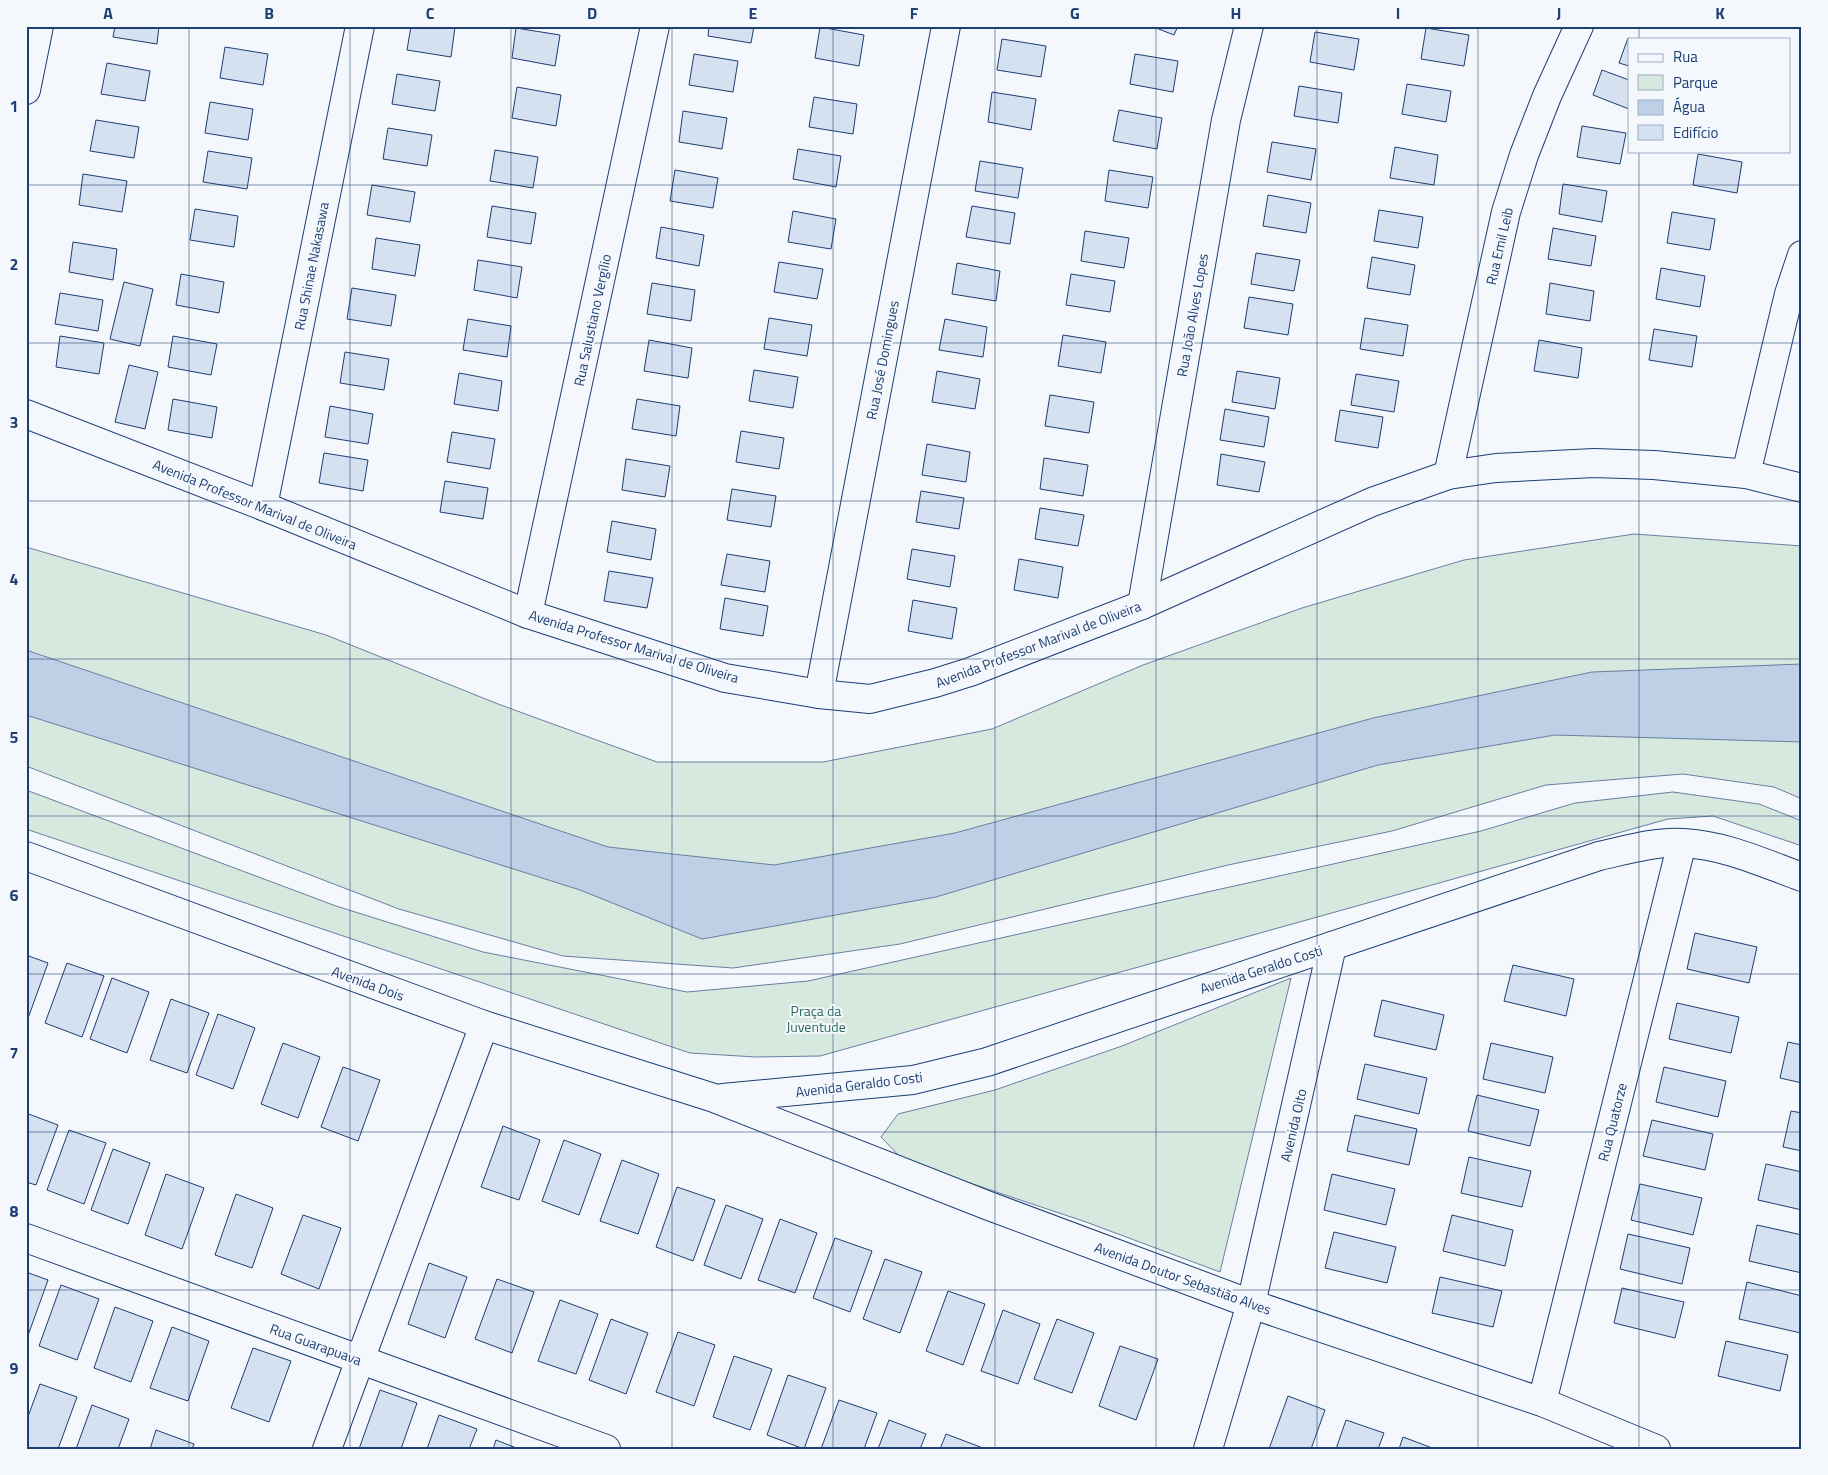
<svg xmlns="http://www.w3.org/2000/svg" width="1828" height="1475" font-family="'Titillium Web',sans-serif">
  <rect width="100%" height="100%" fill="#f4f7fb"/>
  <g fill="#d7e8df" stroke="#687fa3">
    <path d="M1634 534 1802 546V799L1774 787 1683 774 1546 785 1392 831 1228 865 900 944 733 968 563 956 399 909 26 766V547L326 635 498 704 657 762H823L992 729 1143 665 1302 608 1464 560Z"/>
    <path d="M26 790 336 906 483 952 687 992 808 981 1481 831 1575 803 1673 792 1759 804 1802 821V846L1713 816 1668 819 820 1056 756 1057 690 1053 26 829Z"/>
    <path d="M1291 978 1220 1272 1086 1222 904 1161 881 1137 898 1114 995 1090 1122 1046Z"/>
  </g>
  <path fill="#bed0e5" stroke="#687fa3" d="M26 650 608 847 774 865 955 833 1373 718 1592 672 1802 664V742L1555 735 1378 765 936 897 702 939 580 890 26 715Z"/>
  <g fill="#d5e0f0" stroke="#1d3f73">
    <path d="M115 26H159L157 44 113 37Z"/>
    <path d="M411 26 455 27 451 57 407 50Z"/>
    <path d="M709 26H754L751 43 708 36Z"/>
    <path d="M1151 26H1178L1174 35Z"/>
    <path d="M820 27 864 35 859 66 815 58Z"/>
    <path d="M516 28 560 35 555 66 512 58Z"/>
    <path d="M1426 28 1469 35 1464 66 1421 59Z"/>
    <path d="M1315 32 1359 39 1354 70 1310 62Z"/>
    <path d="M1628 38 1630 39 1629 66 1619 63Z"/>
    <path d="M1002 39 1046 46 1041 77 997 70Z"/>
    <path d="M225 47 268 54 263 85 220 78Z"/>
    <path d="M694 54 738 61 733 92 689 85Z"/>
    <path d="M1135 54 1178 61 1173 92 1130 84Z"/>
    <path d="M107 63 150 71 145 101 101 94Z"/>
    <path d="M1602 70 1629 80V109L1593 95Z"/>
    <path d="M397 74 440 81 435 111 392 104Z"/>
    <path d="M1407 84 1451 91 1446 122 1402 114Z"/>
    <path d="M1299 86 1342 93 1338 123 1294 116Z"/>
    <path d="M517 87 561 95 556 126 512 118Z"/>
    <path d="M992 92 1036 99 1031 130 988 122Z"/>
    <path d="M814 97 857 104 853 134 809 127Z"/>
    <path d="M210 102 253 109 248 140 205 133Z"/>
    <path d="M1119 110 1162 118 1157 149 1113 141Z"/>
    <path d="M683 111 727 118 722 149 679 142Z"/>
    <path d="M96 120 139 127 134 158 90 151Z"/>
    <path d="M1582 126 1626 133 1620 164 1577 157Z"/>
    <path d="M388 128 432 135 427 166 383 159Z"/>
    <path d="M1272 142 1316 149 1311 180 1267 172Z"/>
    <path d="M1395 147 1438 155 1434 185 1390 178Z"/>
    <path d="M798 149 841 156 836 187 793 179Z"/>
    <path d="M495 150 538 157 533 188 490 181Z"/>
    <path d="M208 151 252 158 247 189 203 182Z"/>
    <path d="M1698 154 1742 162 1737 193 1693 185Z"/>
    <path d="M980 161 1023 168 1018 198 975 191Z"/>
    <path d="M675 170 718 178 713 208 670 201Z"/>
    <path d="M1109 170 1153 177 1148 208 1105 201Z"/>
    <path d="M83 174 127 181 122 212 79 205Z"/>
    <path d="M1563 184 1607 191 1602 222 1559 214Z"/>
    <path d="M372 185 415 192 410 222 367 215Z"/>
    <path d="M1268 195 1311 203 1306 233 1263 226Z"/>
    <path d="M492 206 536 213 531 244 487 237Z"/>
    <path d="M972 206 1015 213 1010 244 966 237Z"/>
    <path d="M195 209 238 216 234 247 190 240Z"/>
    <path d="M1379 210 1423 217 1418 248 1374 241Z"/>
    <path d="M793 211 836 219 831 249 788 242Z"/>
    <path d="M1672 212 1715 219 1710 250 1667 243Z"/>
    <path d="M661 227 704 235 699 266 656 258Z"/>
    <path d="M1553 228 1596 236 1591 266 1548 259Z"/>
    <path d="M1085 231 1129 238 1124 268 1081 261Z"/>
    <path d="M376 238 420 245 415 276 372 269Z"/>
    <path d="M73 242 117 249 113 280 69 272Z"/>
    <path d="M1256 253 1300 260 1294 291 1251 284Z"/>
    <path d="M1372 257 1415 265 1410 295 1367 288Z"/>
    <path d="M478 260 522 267 517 298 474 290Z"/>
    <path d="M779 262 823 269 817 299 774 292Z"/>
    <path d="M957 263 1000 271 996 301 952 294Z"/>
    <path d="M1661 268 1705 276 1700 307 1656 299Z"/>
    <path d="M181 274 224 282 219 313 176 305Z"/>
    <path d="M1071 274 1115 281 1110 312 1066 305Z"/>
    <path d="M124 282 153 289 140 346 110 339Z"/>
    <path d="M652 283 695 290 691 321 647 314Z"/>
    <path d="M1550 283 1594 291 1590 321 1546 314Z"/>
    <path d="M352 288 396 295 391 326 347 319Z"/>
    <path d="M60 293 103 300 98 331 55 324Z"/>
    <path d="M1249 297 1293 304 1288 335 1244 328Z"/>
    <path d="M769 318 812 325 807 356 764 349Z"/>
    <path d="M1365 318 1408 325 1403 356 1360 349Z"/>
    <path d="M468 319 511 326 507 357 463 350Z"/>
    <path d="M945 319 987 327 983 357 939 350Z"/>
    <path d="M1654 329 1697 336 1692 367 1649 360Z"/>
    <path d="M1063 335 1106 342 1101 373 1058 366Z"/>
    <path d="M60 336 104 343 99 374 56 367Z"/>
    <path d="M173 336 217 344 211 375 168 367Z"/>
    <path d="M649 340 692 348 688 378 644 371Z"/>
    <path d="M1539 340 1582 348 1578 378 1534 371Z"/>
    <path d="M345 352 389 359 384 390 340 383Z"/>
    <path d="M129 365 158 372 145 429 115 422Z"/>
    <path d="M754 370 798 377 793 408 749 401Z"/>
    <path d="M937 371 980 379 975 409 932 402Z"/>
    <path d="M1237 371 1280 378 1275 409 1232 402Z"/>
    <path d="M459 373 502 381 498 411 454 404Z"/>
    <path d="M1356 374 1399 381 1394 412 1351 405Z"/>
    <path d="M1050 395 1094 402 1089 433 1045 426Z"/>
    <path d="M173 399 217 407 212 438 168 430Z"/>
    <path d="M637 399 680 406 676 436 632 429Z"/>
    <path d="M330 406 373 414 368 444 325 437Z"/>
    <path d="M1225 409 1269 417 1264 447 1220 440Z"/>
    <path d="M1340 410 1383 417 1378 448 1335 441Z"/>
    <path d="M741 431 784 438 779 469 736 462Z"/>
    <path d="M452 432 495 439 490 469 447 462Z"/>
    <path d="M927 444 970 452 966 482 922 475Z"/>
    <path d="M324 453 368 460 363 491 319 483Z"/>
    <path d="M1221 454 1265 462 1259 492 1217 485Z"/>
    <path d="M1044 458 1088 465 1083 496 1040 489Z"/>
    <path d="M626 459 670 466 665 497 622 490Z"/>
    <path d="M445 481 488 488 483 519 440 512Z"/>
    <path d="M732 489 776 496 771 527 727 520Z"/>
    <path d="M921 491 964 498 959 529 916 522Z"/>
    <path d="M1040 508 1084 515 1078 546 1035 539Z"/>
    <path d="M612 521 656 529 651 560 607 552Z"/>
    <path d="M912 549 955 556 950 587 907 579Z"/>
    <path d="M727 554 770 561 765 592 721 585Z"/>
    <path d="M1019 559 1063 567 1058 598 1014 590Z"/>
    <path d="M609 571 653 578 647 608 604 601Z"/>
    <path d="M725 598 768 606 763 636 720 629Z"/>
    <path d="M913 600 957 608 952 639 908 631Z"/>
    <path d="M1695 933 1757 947 1749 983 1687 969Z"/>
    <path d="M26 955 48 963 26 1024Z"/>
    <path d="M67 963 104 976 82 1037 45 1023Z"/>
    <path d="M1513 965 1574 979 1566 1016 1504 1001Z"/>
    <path d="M112 978 149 992 127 1053 90 1039Z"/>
    <path d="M171 999 209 1013 187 1073 150 1060Z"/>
    <path d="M1382 1000 1444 1015 1436 1050 1374 1036Z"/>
    <path d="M1677 1003 1739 1017 1731 1053 1669 1039Z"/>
    <path d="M218 1014 255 1028 233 1089 196 1075Z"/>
    <path d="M1788 1042 1802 1045V1083L1780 1078Z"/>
    <path d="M283 1043 320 1057 298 1118 261 1104Z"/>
    <path d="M1491 1043 1553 1057 1545 1093 1483 1079Z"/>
    <path d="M1365 1064 1427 1078 1419 1114 1357 1099Z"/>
    <path d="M343 1067 380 1080 358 1141 321 1127Z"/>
    <path d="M1664 1067 1726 1081 1718 1117 1656 1102Z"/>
    <path d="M1477 1095 1539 1110 1530 1146 1468 1131Z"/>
    <path d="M1791 1111 1802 1113V1151L1783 1147Z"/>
    <path d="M26 1113 58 1125 36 1185 26 1182Z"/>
    <path d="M1355 1115 1417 1129 1409 1165 1347 1151Z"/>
    <path d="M1652 1120 1713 1134 1705 1170 1643 1156Z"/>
    <path d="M503 1126 540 1140 519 1200 481 1187Z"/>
    <path d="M69 1130 106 1143 84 1204 47 1190Z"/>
    <path d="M564 1140 601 1154 579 1215 542 1201Z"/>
    <path d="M113 1149 150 1163 128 1224 91 1210Z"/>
    <path d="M1469 1157 1531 1171 1522 1207 1461 1193Z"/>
    <path d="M622 1160 659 1174 638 1234 600 1221Z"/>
    <path d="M1766 1164 1802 1172V1210L1758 1200Z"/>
    <path d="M166 1174 204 1188 182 1249 145 1235Z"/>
    <path d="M1332 1174 1395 1189 1386 1225 1324 1210Z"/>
    <path d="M1640 1184 1702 1198 1693 1235 1631 1220Z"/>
    <path d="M677 1187 715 1200 693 1261 656 1247Z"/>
    <path d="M236 1194 273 1208 252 1268 215 1255Z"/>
    <path d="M726 1205 763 1219 741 1279 704 1265Z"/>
    <path d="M303 1215 341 1228 319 1289 281 1274Z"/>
    <path d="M1452 1215 1513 1230 1505 1266 1443 1251Z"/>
    <path d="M780 1219 817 1233 795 1293 758 1280Z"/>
    <path d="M1757 1225 1802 1235V1273L1749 1261Z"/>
    <path d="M1334 1232 1396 1247 1387 1283 1325 1268Z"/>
    <path d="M1628 1234 1690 1248 1682 1284 1620 1269Z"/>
    <path d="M835 1238 872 1251 850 1312 813 1298Z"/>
    <path d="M885 1259 922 1272 900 1333 863 1319Z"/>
    <path d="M429 1263 467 1277 445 1338 408 1324Z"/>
    <path d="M26 1272 48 1280 26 1341Z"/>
    <path d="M1440 1277 1502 1291 1493 1327 1432 1313Z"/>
    <path d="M497 1279 534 1292 512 1353 475 1339Z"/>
    <path d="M1747 1282 1802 1296 1801 1333 1739 1319Z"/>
    <path d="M61 1285 99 1299 77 1360 39 1346Z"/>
    <path d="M1622 1288 1684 1302 1675 1338 1614 1323Z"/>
    <path d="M948 1291 985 1304 963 1365 926 1351Z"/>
    <path d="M560 1300 598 1314 576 1374 538 1361Z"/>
    <path d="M115 1307 153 1321 131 1382 94 1368Z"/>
    <path d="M1003 1310 1040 1324 1018 1384 981 1371Z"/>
    <path d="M611 1319 648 1333 626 1394 589 1380Z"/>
    <path d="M1057 1319 1094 1333 1072 1393 1034 1379Z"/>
    <path d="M172 1327 209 1341 188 1401 150 1388Z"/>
    <path d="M678 1332 715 1345 694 1406 656 1392Z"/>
    <path d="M1726 1341 1788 1355 1780 1391 1718 1376Z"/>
    <path d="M1120 1346 1158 1359 1136 1420 1099 1406Z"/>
    <path d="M253 1348 291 1361 269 1422 231 1408Z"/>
    <path d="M734 1356 772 1369 750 1430 713 1417Z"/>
    <path d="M788 1375 826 1388 804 1449 767 1435Z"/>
    <path d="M40 1384 77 1397 58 1449 26 1448V1422Z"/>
    <path d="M380 1390 417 1403 401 1449H359Z"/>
    <path d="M1288 1396 1325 1410 1311 1449H1269Z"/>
    <path d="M839 1400 877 1413 864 1449H821Z"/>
    <path d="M92 1405 129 1419 118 1449H76Z"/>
    <path d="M439 1415 477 1429 469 1449H427Z"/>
    <path d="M889 1420 926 1434 920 1449H878Z"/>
    <path d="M1346 1420 1384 1433 1378 1449H1336Z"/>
    <path d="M156 1430 194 1444 192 1449H150Z"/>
    <path d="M946 1434 983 1448V1449H940Z"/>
    <path d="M1403 1437 1435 1449H1399Z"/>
    <path d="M496 1440 519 1449H493Z"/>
  </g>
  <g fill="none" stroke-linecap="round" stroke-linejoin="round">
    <defs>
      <g id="minor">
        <path d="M26 90 39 26"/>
        <path d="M26 414 263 506 528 614 725 678 819 694 870 699 935 683 970 672 1142 605 1372 502 1448 475 1496 468 1594 463 1654 465 1746 474 1802 488"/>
        <path d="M1746 474 1789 294 1802 255"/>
        <path d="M1448 475 1506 212 1524 155 1547 96 1579 26"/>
        <path d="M263 506 360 26"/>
        <path d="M1142 605 1226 120 1249 26"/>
        <path d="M528 614 655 26"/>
        <path d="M819 694 946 26"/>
        <path d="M26 856 484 1025 714 1098 989 1206 1251 1304 1542 1402 1656 1449"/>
        <path d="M723 1098 913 1080 987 1062 1599 856C1626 850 1656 841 1683 843 1725 845 1763 863 1802 877"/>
        <path d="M26 1238 606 1449"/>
        <path d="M1542 1402 1682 843"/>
        <path d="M327 1449 484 1025"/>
        <path d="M1208 1449 1251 1304 1332 946"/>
      </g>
    </defs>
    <use href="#minor" stroke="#1d3f73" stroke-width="30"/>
    <use href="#minor" stroke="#f4f7fb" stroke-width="28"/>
  </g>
  <path fill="none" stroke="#1d3f73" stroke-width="1" stroke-opacity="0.55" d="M189 26V1449M350 26V1449M511 26V1449M672 26V1449M833 26V1449M995 26V1449M1156 26V1449M1317 26V1449M1478 26V1449M1639 26V39M1639 151V1449M26 185H1802M26 343H1802M26 501H1802M26 659H1802M26 816H1802M26 974H1802M26 1132H1802M26 1290H1802"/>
  <g text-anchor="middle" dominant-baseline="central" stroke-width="4" stroke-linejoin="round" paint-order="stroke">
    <g font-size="14" fill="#1d3f73" stroke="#f4f7fb">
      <text transform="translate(1499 246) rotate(-77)">Rua Emil Leib</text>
      <text transform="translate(311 266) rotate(-79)">Rua Shinae Nakasawa</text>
      <text transform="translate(1192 315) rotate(-80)">Rua João Alves Lopes</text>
      <text transform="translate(592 320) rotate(-78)">Rua Salustiano Vergílio</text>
      <text transform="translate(882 360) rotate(-79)">Rua José Domingues</text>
      <text transform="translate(255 504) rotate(22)">Avenida Professor Marival de Oliveira</text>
      <text transform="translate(1038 644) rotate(-21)">Avenida Professor Marival de Oliveira</text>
      <text transform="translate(634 646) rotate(17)">Avenida Professor Marival de Oliveira</text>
      <text transform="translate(1261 969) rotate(-18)">Avenida Geraldo Costi</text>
      <text transform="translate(368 983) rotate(20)">Avenida Dois</text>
      <text transform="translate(859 1084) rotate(-7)">Avenida Geraldo Costi</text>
      <text transform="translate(1612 1122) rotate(-76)">Rua Quatorze</text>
      <text transform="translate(1293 1125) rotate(-77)">Avenida Oito</text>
      <text transform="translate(1183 1278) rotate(20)">Avenida Doutor Sebastião Alves</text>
      <text transform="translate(316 1344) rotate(20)">Rua Guarapuava</text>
    </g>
    <g font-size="14" fill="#2c6c60" stroke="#f4f7fb">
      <text x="816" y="1010">Praça da<tspan x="816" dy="16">Juventude</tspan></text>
    </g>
  </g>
  <rect width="1828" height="1475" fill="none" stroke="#f4f7fb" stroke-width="55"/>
  <rect x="1628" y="38" width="162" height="115" fill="#f4f7fb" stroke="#9eadc5"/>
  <rect x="1638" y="54" width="25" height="8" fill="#f4f7fb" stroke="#9eadc5"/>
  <text x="1673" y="62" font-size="15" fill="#1d3f73">Rua</text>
  <rect x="1638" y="75" width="25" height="15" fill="#d7e8df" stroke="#9eadc5"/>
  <text x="1673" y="88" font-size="15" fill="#1d3f73">Parque</text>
  <rect x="1638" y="100" width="25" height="15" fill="#bed0e5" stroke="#9eadc5"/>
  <text x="1673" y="112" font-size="15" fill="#1d3f73">Água</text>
  <rect x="1638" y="125" width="25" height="15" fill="#d5e0f0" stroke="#9eadc5"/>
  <text x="1673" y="138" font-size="15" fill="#1d3f73">Edifício</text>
  <rect x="28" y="28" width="1772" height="1420" fill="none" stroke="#1d3f73" stroke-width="2"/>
  <g font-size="16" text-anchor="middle" font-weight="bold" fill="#1d3f73">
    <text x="108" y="19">A</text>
    <text x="269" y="19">B</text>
    <text x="430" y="19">C</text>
    <text x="592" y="19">D</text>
    <text x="753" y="19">E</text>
    <text x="914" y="19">F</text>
    <text x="1075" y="19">G</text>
    <text x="1236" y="19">H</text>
    <text x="1398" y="19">I</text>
    <text x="1559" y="19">J</text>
    <text x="1720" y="19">K</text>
    <text x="14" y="112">1</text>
    <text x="14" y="270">2</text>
    <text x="14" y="428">3</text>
    <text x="14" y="585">4</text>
    <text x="14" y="743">5</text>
    <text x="14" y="901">6</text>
    <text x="14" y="1059">7</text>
    <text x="14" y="1217">8</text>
    <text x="14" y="1374">9</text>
  </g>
</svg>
